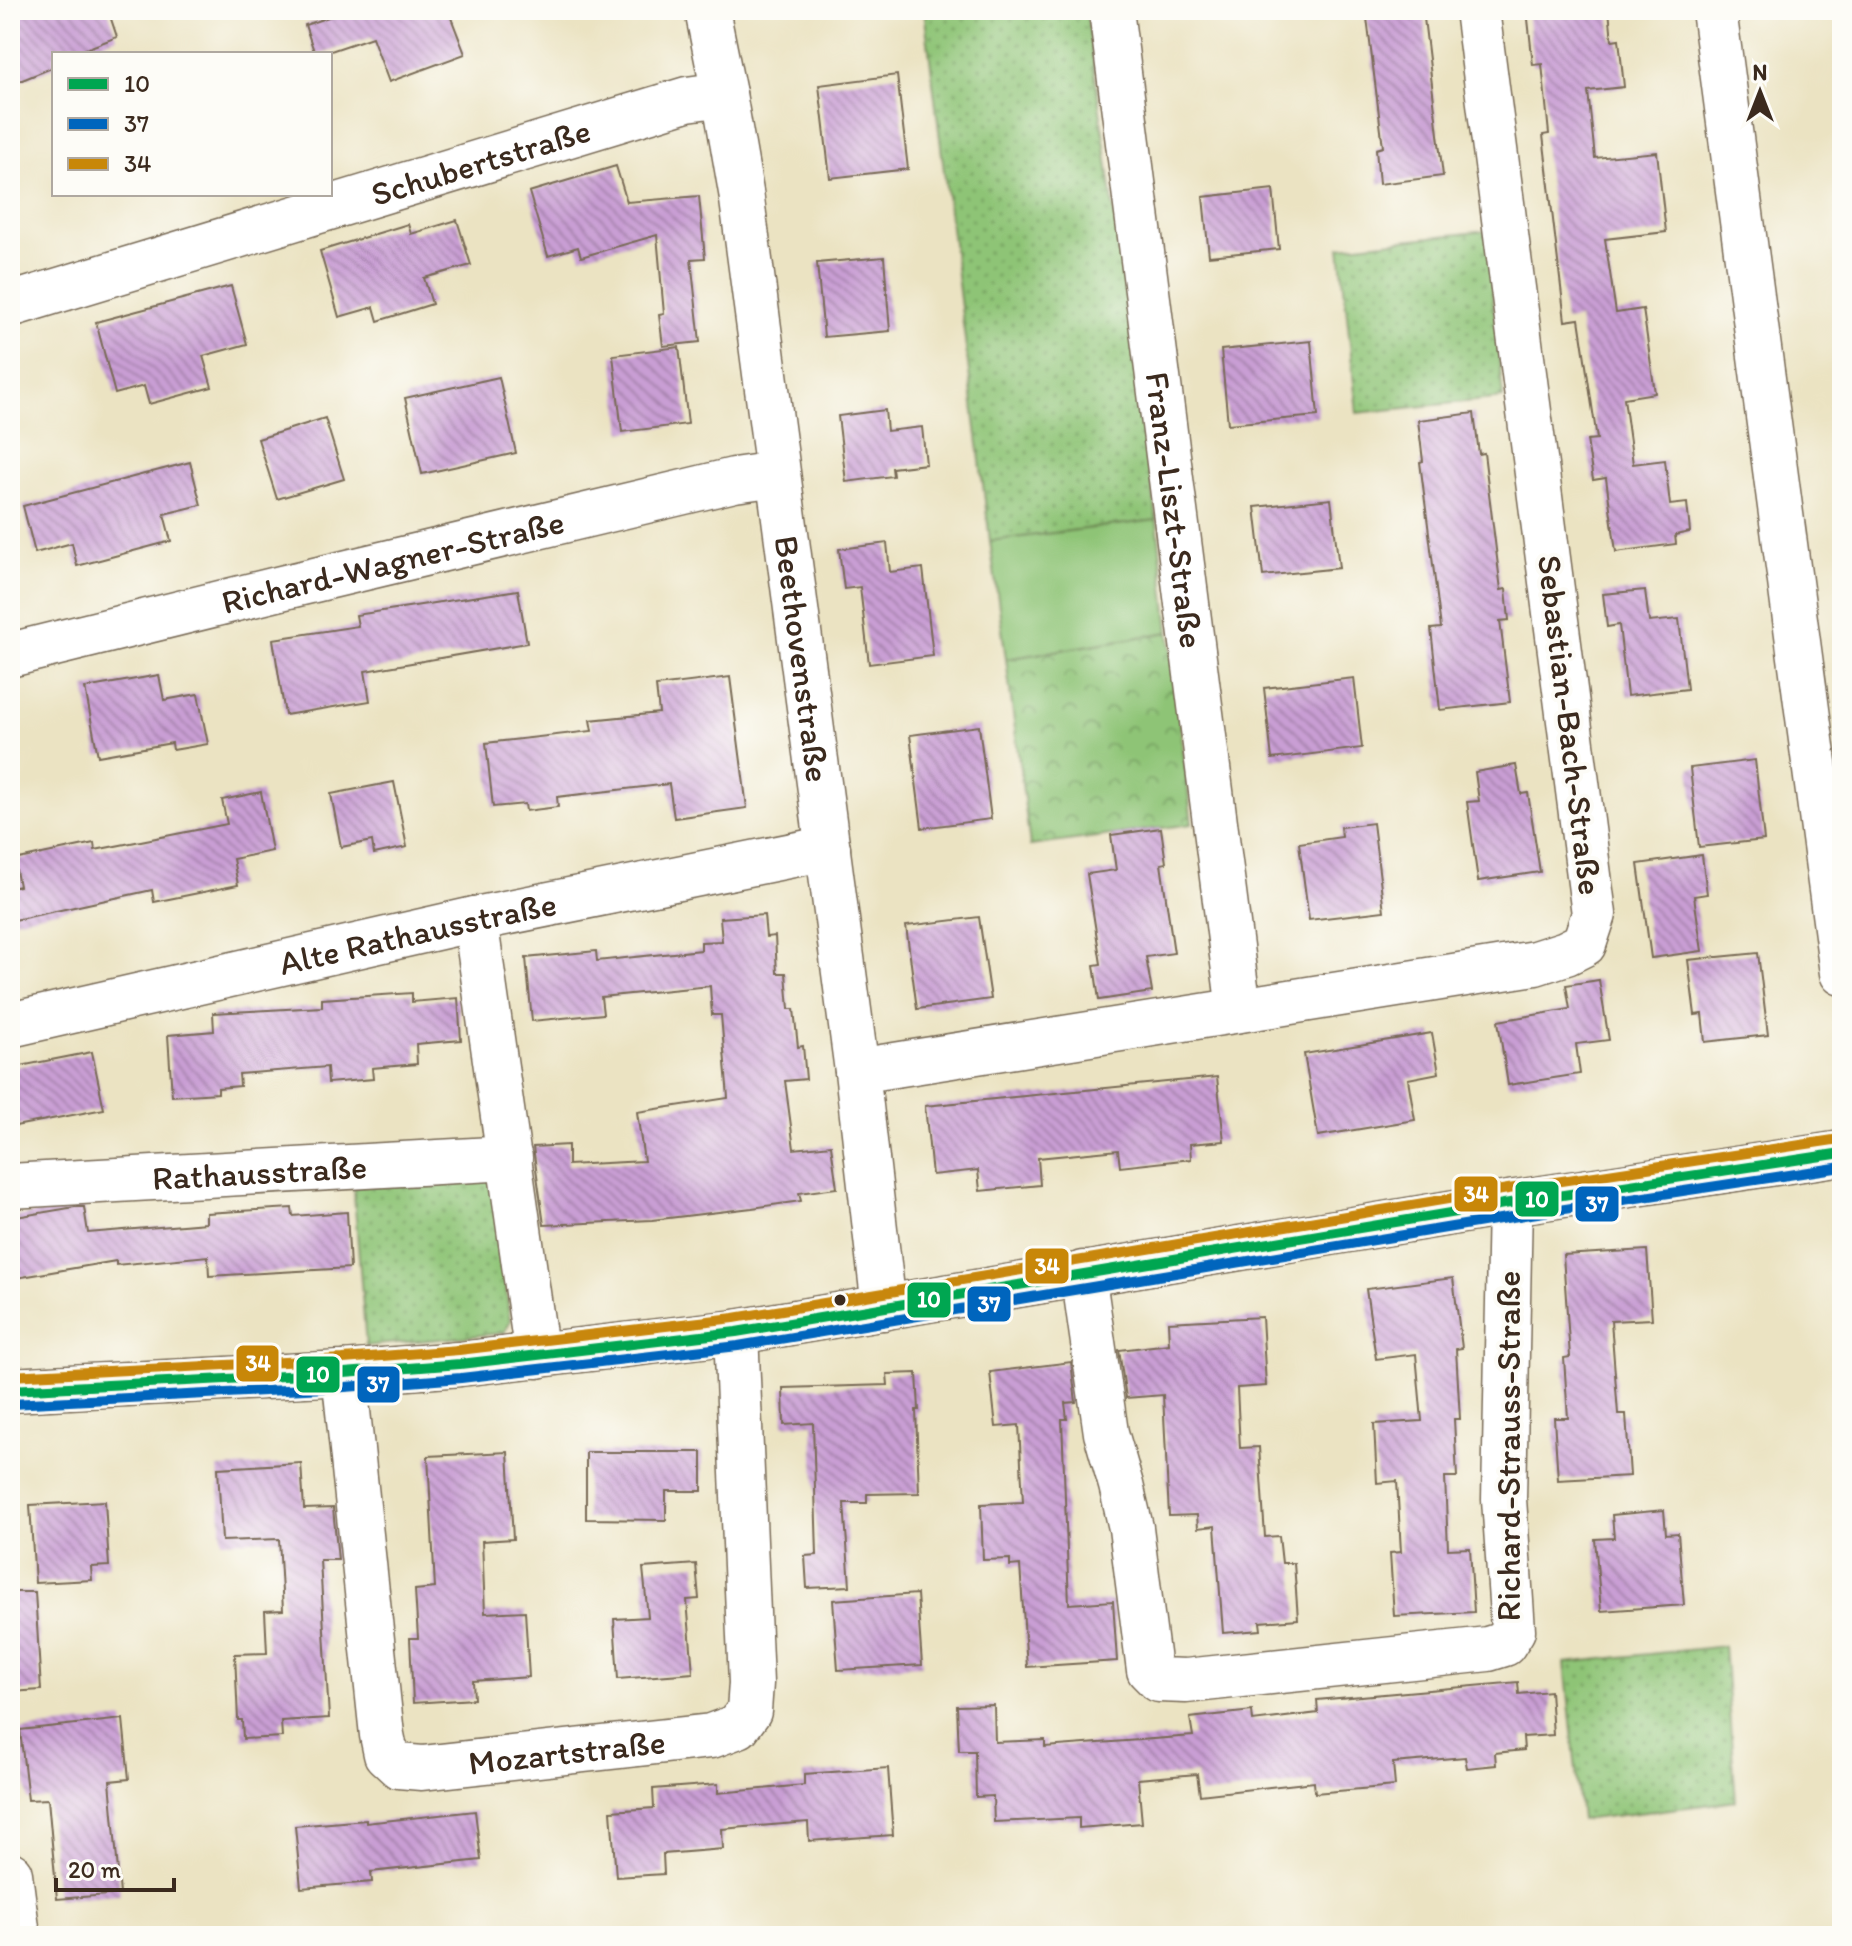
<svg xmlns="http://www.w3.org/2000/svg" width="1852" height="1946" font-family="Itim,sans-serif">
  <defs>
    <pattern id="grass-dots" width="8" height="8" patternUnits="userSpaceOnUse" patternTransform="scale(2)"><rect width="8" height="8" fill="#8ec476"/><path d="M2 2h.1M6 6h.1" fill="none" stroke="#759f60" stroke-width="1.8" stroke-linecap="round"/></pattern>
    <pattern id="park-crowns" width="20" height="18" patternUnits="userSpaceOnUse" patternTransform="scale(2)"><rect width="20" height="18" fill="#8ec476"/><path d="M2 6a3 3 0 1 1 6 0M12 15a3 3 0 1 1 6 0" fill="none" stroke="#759f60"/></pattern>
    <pattern id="building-back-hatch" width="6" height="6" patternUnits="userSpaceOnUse" patternTransform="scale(2)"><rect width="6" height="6" fill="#c99ed4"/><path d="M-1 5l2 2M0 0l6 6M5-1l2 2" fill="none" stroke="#a481ab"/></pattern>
  </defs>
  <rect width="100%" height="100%" fill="#fdfcf7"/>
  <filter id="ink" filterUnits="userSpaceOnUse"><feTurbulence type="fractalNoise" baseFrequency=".0125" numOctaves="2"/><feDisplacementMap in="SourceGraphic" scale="16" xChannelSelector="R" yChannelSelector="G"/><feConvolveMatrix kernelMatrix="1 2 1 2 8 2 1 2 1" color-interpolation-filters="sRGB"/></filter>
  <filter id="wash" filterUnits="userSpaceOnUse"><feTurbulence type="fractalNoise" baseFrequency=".006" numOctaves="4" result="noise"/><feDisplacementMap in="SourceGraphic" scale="32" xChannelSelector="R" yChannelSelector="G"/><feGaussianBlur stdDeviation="1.8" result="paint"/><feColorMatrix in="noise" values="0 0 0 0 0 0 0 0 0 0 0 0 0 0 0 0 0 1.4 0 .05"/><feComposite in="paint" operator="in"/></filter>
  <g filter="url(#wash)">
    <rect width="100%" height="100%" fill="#ebe3c2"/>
    <g fill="url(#grass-dots)" stroke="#64774a" stroke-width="2">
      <path d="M924 10H1086L1157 520 990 541Z"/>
      <path d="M1486 231 1503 398 1357 413 1340 247Z"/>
      <path d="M492 1178 510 1321 504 1333 366 1346 353 1182Z"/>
      <path d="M1724 1646 1736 1801 1581 1820 1565 1663Z"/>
    </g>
    <path fill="url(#park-crowns)" stroke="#64774a" stroke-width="2" d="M1169 632 1192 824 1030 846 1006 659Z"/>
    <path fill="#8ec476" stroke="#64774a" stroke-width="2" d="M1157 520 1169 632 1006 659 990 541Z"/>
    <g id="blocks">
      <g fill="url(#building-back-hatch)">
        <path d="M10 10H108L117 37 73 54H54V67L10 85Z"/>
        <path d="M349 10H448L465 54 389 82 372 37 322 54H315L305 25Z"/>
        <path d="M1366 10H1423L1443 176 1379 184 1376 149 1383 147Z"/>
        <path d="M1527 10H1609L1612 40 1619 39 1624 87 1588 91 1595 158 1657 152 1666 232 1605 239 1616 313 1643 309 1655 393 1624 398 1633 464 1665 460 1670 505 1687 503 1690 532 1675 535 1676 544 1616 552 1606 478 1593 480 1587 440 1597 439 1579 319 1565 321 1543 135 1549 134 1542 64 1533 65Z"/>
        <path d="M897 75 908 169 830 178 819 85Z"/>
        <path d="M616 166 627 202 699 196 705 258 691 259 700 342 663 346 659 315 664 314 657 235 581 257 578 247 548 256 529 192Z"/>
        <path d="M1273 189 1279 249 1209 256 1203 197Z"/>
        <path d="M457 220 471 265 424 278 432 304 378 321 374 307 339 317 320 251 408 224 411 234Z"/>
        <path d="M884 257 890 331 824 337 817 263Z"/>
        <path d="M231 286 247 344 203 356 212 387 149 404 144 386 115 394 96 322Z"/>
        <path d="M1311 341 1318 416 1228 424 1221 350Z"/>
        <path d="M679 347 688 424 622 432 613 355Z"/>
        <path d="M499 377 516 453 422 474 405 398Z"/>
        <path d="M885 410 887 431 922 427 926 464 892 468 893 476 846 482 838 416Z"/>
        <path d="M1474 413 1479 454 1484 453 1501 590 1506 589 1509 620 1500 621 1510 702 1440 710 1431 629 1441 628 1420 462 1423 461 1418 420Z"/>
        <path d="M325 418 344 479 277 499 258 439Z"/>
        <path d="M190 462 201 505 164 514 171 541 77 566 72 543 35 553 23 506Z"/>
        <path d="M1331 499 1339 568 1263 576 1255 507Z"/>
        <path d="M887 543 890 572 923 568 933 656 869 664 860 587 844 589 839 549Z"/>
        <path d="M518 590 527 643 365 671 370 701 285 715 273 639 358 626 356 615Z"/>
        <path d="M1645 590 1649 622 1679 619 1687 689 1627 696 1619 625 1607 627 1603 594Z"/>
        <path d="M159 675 164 700 198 694 208 744 173 750 172 743 98 756 85 688Z"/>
        <path d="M730 677 747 808 674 818 669 784 557 797 558 807 526 811 525 804 493 807 486 743 592 731 590 720 659 713 656 686Z"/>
        <path d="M1354 678 1362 748 1272 759 1264 688Z"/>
        <path d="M979 726 991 819 922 828 910 735Z"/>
        <path d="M1755 760 1764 840 1699 847 1690 768Z"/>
        <path d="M1516 765 1521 794 1528 793 1540 872 1478 881 1467 802 1479 801 1475 772Z"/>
        <path d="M394 782 407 847 374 854 372 841 341 847 331 794Z"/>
        <path d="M261 792 272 851 233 859 238 885 154 902 152 890 10 921V888L19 886 14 860 94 843 95 850 227 824 222 800Z"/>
        <path d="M1373 823 1384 911 1309 920 1299 843 1342 837 1341 827Z"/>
        <path d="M1161 828 1166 863 1161 864 1174 953 1146 957 1152 992 1099 1000 1094 965 1101 964 1087 874 1116 870 1111 835Z"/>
        <path d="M1702 855 1707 894 1694 896 1702 951 1651 958 1638 864Z"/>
        <path d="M764 915 766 937 775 936 777 973H786L789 1009H794L798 1047 803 1046 806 1079 785 1081 794 1149 831 1145 837 1188 799 1193 801 1201 752 1208 652 1220 544 1225 533 1147 568 1145V1165L644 1161 637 1112 728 1098 721 1015H712L710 986 601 997 603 1014 532 1021 526 958 596 951 597 961 701 950V942L722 941 720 918Z"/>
        <path d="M979 917 991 999 917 1009 906 926Z"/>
        <path d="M1758 953 1768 1035 1705 1042 1702 1014 1695 1015 1688 960Z"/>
        <path d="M1599 980 1609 1040 1576 1044 1580 1074 1508 1085 1498 1021 1570 1009 1566 985Z"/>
        <path d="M412 993V1002L458 998 461 1040 416 1044 417 1064 372 1068 373 1079 328 1083 327 1067 239 1074 240 1086 218 1088V1093L172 1096 168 1035 214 1031 213 1013 322 1007V999Z"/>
        <path d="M1432 1033 1439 1073 1408 1079 1415 1120 1318 1136 1304 1054Z"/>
        <path d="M92 1052 104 1109 10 1127V1068Z"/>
        <path d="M1217 1077 1224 1141 1190 1144 1191 1159 1120 1167 1118 1150 1038 1158 1040 1185 980 1191 978 1170 932 1175 925 1106Z"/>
        <path d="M75 1207H84L88 1233 206 1223V1213L292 1208 293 1216 347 1212 350 1268 209 1276 208 1256 116 1265V1261L10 1279V1218Z"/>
        <path d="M1647 1250 1652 1319 1611 1321 1618 1414H1626L1630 1476 1558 1480 1554 1418H1568L1564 1358 1570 1357 1563 1255Z"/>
        <path d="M1453 1278 1462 1348 1456 1349 1460 1419H1454L1457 1477H1445L1448 1549 1470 1548 1474 1612 1394 1616 1390 1553 1401 1552 1397 1481 1377 1483 1374 1424 1422 1421 1416 1354 1376 1359 1366 1289Z"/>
        <path d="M1262 1317 1266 1386 1237 1388 1240 1448 1259 1447 1265 1537 1279 1536 1282 1563H1294L1298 1619 1260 1622 1261 1630 1223 1633 1215 1526 1198 1528 1197 1515 1169 1516 1163 1395 1126 1398 1119 1350 1169 1344 1168 1322Z"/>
        <path d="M1071 1362 1076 1402 1065 1403 1067 1419H1062L1069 1604 1113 1601 1117 1661 1027 1667 1020 1565 1010 1566V1559L983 1560 981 1504 1023 1502 1019 1425 996 1427 990 1372Z"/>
        <path d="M917 1373 919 1410H916L919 1493 867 1494V1503H844L850 1586 807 1588 805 1556 817 1555 813 1423 784 1425 783 1388 888 1385 887 1374Z"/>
        <path d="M508 1452 513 1539 482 1541 485 1613 525 1611 529 1677 473 1681 474 1699 413 1703 410 1638H418L415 1590 435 1588 428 1456Z"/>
        <path d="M586 1452H702V1491H666V1520L586 1519Z"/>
        <path d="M301 1463 304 1509 333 1508 338 1560H320L329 1718 281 1721 282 1737 243 1739 242 1720H238L235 1654 267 1653 265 1611 283 1610 279 1539 222 1541 218 1468Z"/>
        <path d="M105 1501 109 1566 91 1567 92 1580 35 1583 30 1505Z"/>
        <path d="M1664 1510 1666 1534 1678 1533 1684 1605 1601 1611 1595 1539 1614 1538 1612 1515Z"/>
        <path d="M696 1564 699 1599 687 1600 693 1673 618 1679 614 1619 648 1617 643 1568Z"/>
        <path d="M10 1592H35L41 1690 10 1692Z"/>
        <path d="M917 1594 922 1665 838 1670 833 1600Z"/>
        <path d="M1518 1682 1519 1694 1550 1691 1553 1735 1523 1737 1524 1750 1495 1753 1496 1765 1467 1768 1465 1757 1393 1763 1395 1786 1315 1793 1314 1782 1200 1795 1197 1774 1138 1779 1142 1823 1079 1828V1818L994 1822 993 1796 976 1797 975 1751H959L957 1706 994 1705 995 1742 1045 1740V1747L1193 1736 1190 1718 1252 1711 1253 1721 1318 1713 1317 1700Z"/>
        <path d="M123 1719 129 1779 110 1781 120 1894 57 1899 48 1799 28 1800 20 1730Z"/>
        <path d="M888 1768 893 1835 809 1841 808 1822 722 1829 723 1849 663 1854 664 1874 616 1877 611 1811 654 1808 653 1789 718 1784V1793L804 1785V1774Z"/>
        <path d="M475 1811 481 1860 371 1872 372 1882 301 1888 295 1826 366 1820V1823Z"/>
      </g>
    </g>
  </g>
  <g filter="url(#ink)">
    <use href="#blocks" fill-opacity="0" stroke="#796b57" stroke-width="2"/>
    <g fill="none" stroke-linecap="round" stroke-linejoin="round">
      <defs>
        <g id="street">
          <path id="s1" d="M707 10 724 94 741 192 857 1071 884 1308"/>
          <path id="s2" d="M1111 10 1239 1010"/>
          <path d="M1714 10 1842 973"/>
          <path id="s3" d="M10 305 687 99 724 94"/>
          <path id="s4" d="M10 655 281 588 734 480 777 474"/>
          <path d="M475 919 537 1356"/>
          <path id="s5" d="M10 1025 475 919 828 848"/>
          <path d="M857 1071 1535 963 1566 953 1584 944 1594 914 1477 10"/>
          <path id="s6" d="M10 1186 510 1158"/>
          <path d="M1083 1273 1106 1433 1121 1485 1131 1528 1149 1670 1159 1680 1186 1681 1488 1649 1504 1644 1513 1630 1504 1499 1510 1203"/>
          <path id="s7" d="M344 1373 382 1735 386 1754 399 1766 422 1768 711 1736 738 1726 749 1711 751 1683 736 1332"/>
          <path d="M10 1874 18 1936"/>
        </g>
        <path id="secondary" d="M10 1390 344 1373 460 1364 736 1332 1510 1203 1842 1153"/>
      </defs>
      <use href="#street" stroke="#796b57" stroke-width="47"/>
      <use href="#secondary" stroke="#796b57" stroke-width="47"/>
      <use href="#street" stroke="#fff" stroke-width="44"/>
      <use href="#secondary" stroke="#fff" stroke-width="44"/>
      <defs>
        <path id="bus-1" d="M10 1390 344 1373 460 1364 736 1332 1510 1203 1842 1153"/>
        <path id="bus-2" d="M11 1404 345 1387 461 1378 738 1346 1512 1217 1842 1167"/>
        <path id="bus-3" d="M10 1376 343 1359 459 1350 734 1318 1508 1189 1840 1139"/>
      </defs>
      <use href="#bus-1" stroke="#fdfcf7" stroke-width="16"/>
      <use href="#bus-2" stroke="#fdfcf7" stroke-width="16"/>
      <use href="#bus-3" stroke="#fdfcf7" stroke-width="16"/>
      <use href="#bus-1" stroke="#00a651" stroke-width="10"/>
      <use href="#bus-2" stroke="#0065bd" stroke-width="10"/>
      <use href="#bus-3" stroke="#c88708" stroke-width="10"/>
    </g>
  </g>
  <circle fill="#3b2a1e" stroke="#fdfcf7" stroke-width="3" cx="840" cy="1300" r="7"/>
  <g text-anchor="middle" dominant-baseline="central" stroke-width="8" stroke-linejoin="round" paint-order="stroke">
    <g font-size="34" fill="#3b2a1e" stroke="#fdfcf7">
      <text stroke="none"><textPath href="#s3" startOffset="492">Schubertstraße</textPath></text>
      <text stroke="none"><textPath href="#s2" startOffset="504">Franz-Liszt-Straße</textPath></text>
      <text stroke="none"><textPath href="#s4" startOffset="394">Richard-Wagner-Straße</textPath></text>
      <text stroke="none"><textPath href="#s1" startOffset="656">Beethovenstraße</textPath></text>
      <text transform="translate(1570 725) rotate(83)">Sebastian-Bach-Straße</text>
      <text stroke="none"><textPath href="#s5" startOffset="418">Alte Rathausstraße</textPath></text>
      <text stroke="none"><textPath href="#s6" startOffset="250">Rathausstraße</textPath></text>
      <text transform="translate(1508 1446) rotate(-90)">Richard-Strauss-Straße</text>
      <text stroke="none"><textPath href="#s7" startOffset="570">Mozartstraße</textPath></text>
    </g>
  </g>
  <g stroke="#fdfcf7" stroke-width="3">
    <rect x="1453" y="1175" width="46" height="38" rx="8" fill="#c88708"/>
    <rect x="1514" y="1180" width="46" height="38" rx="8" fill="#00a651"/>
    <rect x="1574" y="1185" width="46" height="38" rx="8" fill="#0065bd"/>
    <rect x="1024" y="1247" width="46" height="38" rx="8" fill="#c88708"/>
    <rect x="906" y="1281" width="46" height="38" rx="8" fill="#00a651"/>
    <rect x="966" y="1285" width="46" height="38" rx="8" fill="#0065bd"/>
    <rect x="235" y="1344" width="45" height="39" rx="8" fill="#c88708"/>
    <rect x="295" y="1355" width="46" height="39" rx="8" fill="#00a651"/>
    <rect x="356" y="1365" width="45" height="39" rx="8" fill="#0065bd"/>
  </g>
  <g font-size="22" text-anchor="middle" font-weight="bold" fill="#fff">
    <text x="1476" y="1202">34</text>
    <text x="1537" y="1207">10</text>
    <text x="1597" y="1212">37</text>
    <text x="1047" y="1274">34</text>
    <text x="929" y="1307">10</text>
    <text x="989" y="1312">37</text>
    <text x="258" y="1371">34</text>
    <text x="318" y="1382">10</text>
    <text x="378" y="1392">37</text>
  </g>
  <rect width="1852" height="1946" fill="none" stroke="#fdfcf7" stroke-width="40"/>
  <rect x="52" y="52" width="280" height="144" fill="#fdfcf7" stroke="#afa8a0" stroke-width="2"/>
  <rect x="68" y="78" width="40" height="12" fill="#00a651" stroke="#afa8a0" stroke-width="2"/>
  <text x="124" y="92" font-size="24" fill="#3b2a1e">10</text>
  <rect x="68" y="118" width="40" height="12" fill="#0065bd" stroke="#afa8a0" stroke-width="2"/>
  <text x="124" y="132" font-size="24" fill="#3b2a1e">37</text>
  <rect x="68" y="158" width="40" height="12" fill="#c88708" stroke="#afa8a0" stroke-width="2"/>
  <text x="124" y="172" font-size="24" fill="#3b2a1e">34</text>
  <g transform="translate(1760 92)" stroke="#fdfcf7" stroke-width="6" paint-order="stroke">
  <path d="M0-6L14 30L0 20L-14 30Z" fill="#3b2a1e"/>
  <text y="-12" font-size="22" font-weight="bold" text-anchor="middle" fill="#3b2a1e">N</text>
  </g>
  <path d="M56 1878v12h118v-12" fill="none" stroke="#3b2a1e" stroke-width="4"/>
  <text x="68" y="1878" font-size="24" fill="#3b2a1e" stroke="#fdfcf7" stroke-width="6" paint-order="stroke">20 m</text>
</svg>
